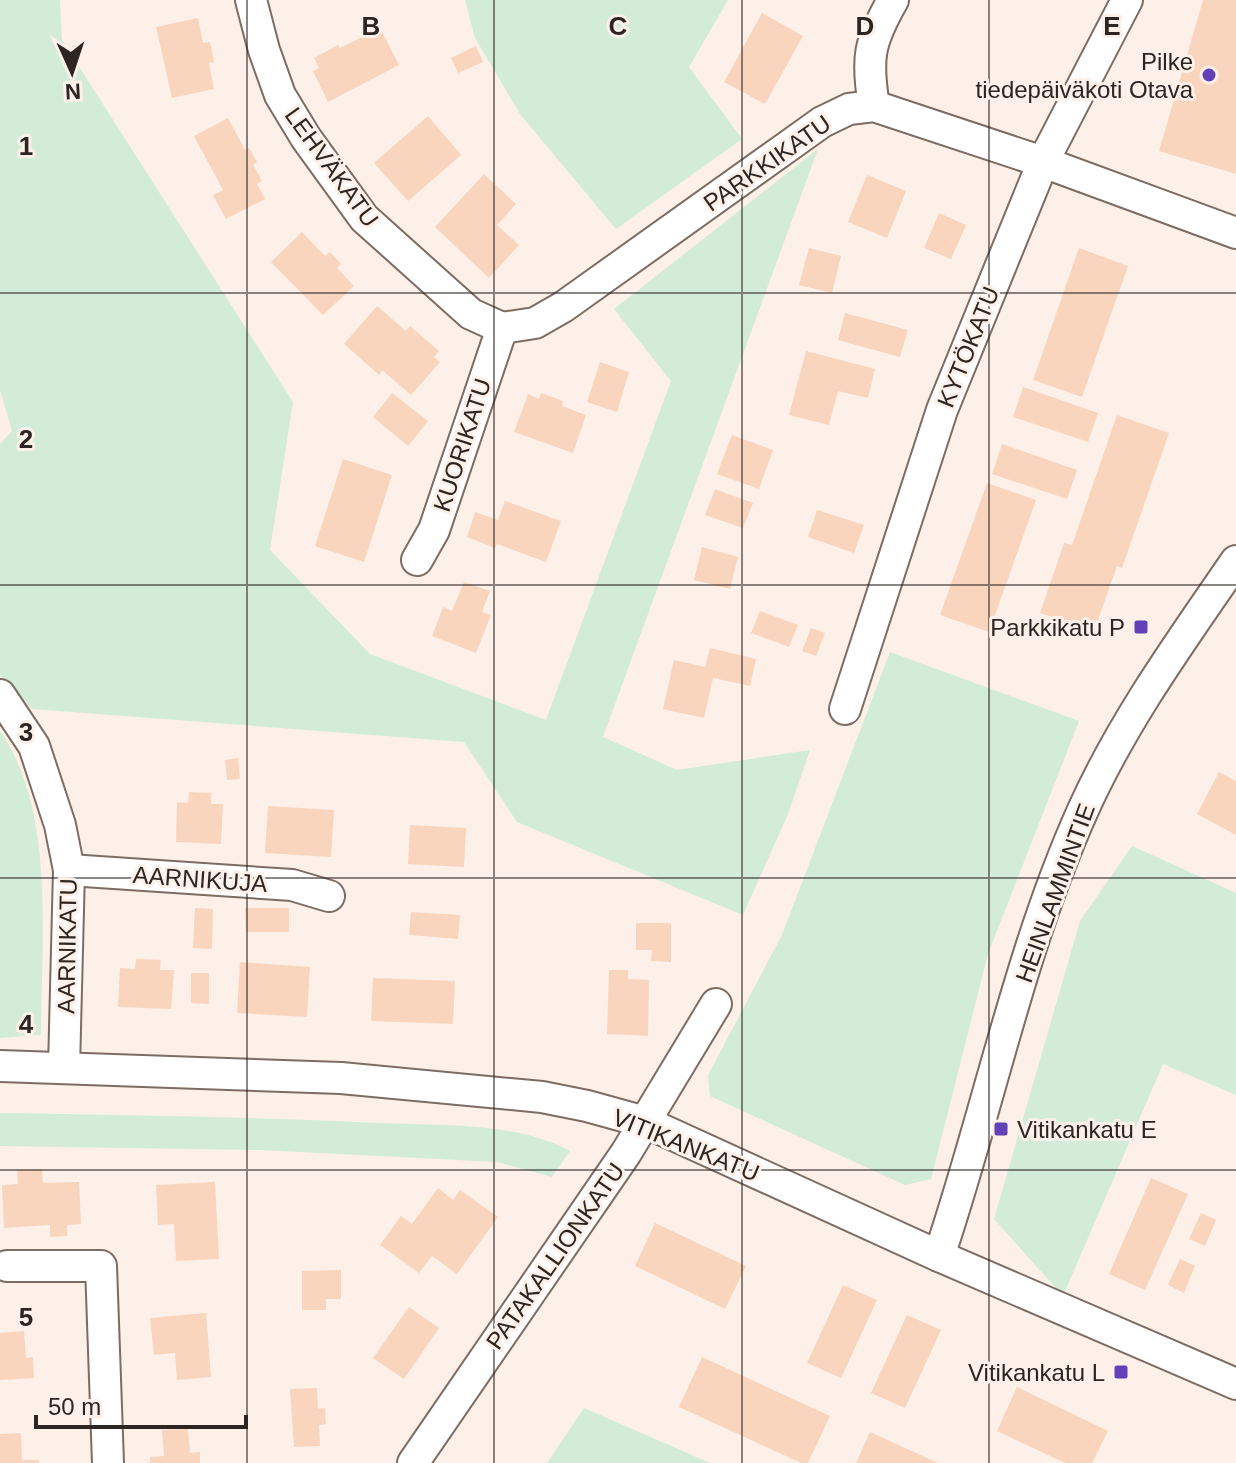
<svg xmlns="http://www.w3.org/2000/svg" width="1236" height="1463" font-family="Helvetica,sans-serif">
  <rect width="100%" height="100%" fill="#fcf0e9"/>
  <g fill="#d2ecd7">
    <path d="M0 0H60L62 40 293 402 270 550 370 654 546 720 671 381 614 309 818 149 603 737 677 770 810 750 788 814 743 915 517 822 464 742 32 709 0 675V444L12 431 0 390Z"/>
    <path d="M465 0H728L689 67 742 139 616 229 520 114 475 38Z"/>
    <path d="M890 652 1079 721 988 954 931 1179 905 1185 710 1096 708 1075 782 935Z"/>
    <path d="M0 731C56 811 41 941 41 1035L0 1038Z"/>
    <path d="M1132 846 1236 893V1095L1163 1064 1063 1296 994 1219 1080 921Z"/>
    <path d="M0 1113C126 1115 253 1117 379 1123 442 1126 513 1121 570 1151L552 1177 497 1162 261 1150 0 1146Z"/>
    <path d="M584 1408 710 1463H547Z"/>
  </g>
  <g fill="#f9d5be">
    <path d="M1203 0H1236V174L1159 151Z"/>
    <path d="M762 13 803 36 765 104 724 82Z"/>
    <path d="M198 18 203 43 210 42 214 62 209 63 214 89 172 98 156 27Z"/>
    <path d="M380 28 399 65 328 102 313 71 319 68 314 58 338 45 340 48Z"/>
    <path d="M476 46 483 62 458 73 451 58Z"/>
    <path d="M428 116 461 155 408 201 374 163Z"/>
    <path d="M228 118 245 150 249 148 257 162 253 165 262 181 257 184 265 199 226 219 213 195 223 190 194 136Z"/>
    <path d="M484 174 516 204 497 225 519 245 489 278 435 227Z"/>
    <path d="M867 175 906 191 887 238 848 222Z"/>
    <path d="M939 213 966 225 951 259 924 248Z"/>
    <path d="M302 232 325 256 330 252 341 264 337 268 354 286 323 315 271 262Z"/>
    <path d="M809 248 841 256 832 293 799 285Z"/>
    <path d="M1079 248 1128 266 1082 397 1033 380Z"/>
    <path d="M377 306 406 331 410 326 439 351 434 357 440 362 411 395 382 370 379 375 344 344Z"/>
    <path d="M845 313 908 330 900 357 838 340Z"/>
    <path d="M806 351 875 369 868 398 838 391 829 425 789 415Z"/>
    <path d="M600 362 629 372 617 412 587 402Z"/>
    <path d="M1023 387 1098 413 1088 442 1013 417Z"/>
    <path d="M392 393 428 421 408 446 373 417Z"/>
    <path d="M541 393 563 401 562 406 586 415 573 453 514 432 528 394 539 399Z"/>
    <path d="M1117 415 1169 433 1122 568 1117 566 1094 631 1040 613 1064 543 1072 545Z"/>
    <path d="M732 435 773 450 759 489 717 474Z"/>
    <path d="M1002 444 1077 470 1067 499 992 474Z"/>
    <path d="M343 459 392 475 364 562 315 546Z"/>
    <path d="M987 483 1036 500 989 632 940 615Z"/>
    <path d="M715 489 753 503 743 528 705 515Z"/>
    <path d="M505 501 561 521 546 562 497 544 495 548 467 537 475 512 498 520Z"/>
    <path d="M817 510 864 525 854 553 808 537Z"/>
    <path d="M702 547 738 557 730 589 694 580Z"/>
    <path d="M464 582 490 591 482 612 491 615 476 653 432 636 443 607 452 611Z"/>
    <path d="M760 611 798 625 789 647 751 633Z"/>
    <path d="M811 628 825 633 816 656 802 651Z"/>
    <path d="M710 648 756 659 750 686 713 678 704 718 663 709 674 660 705 667Z"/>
    <path d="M238 758 240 779 227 780 225 760Z"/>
    <path d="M1219 772 1236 781V835L1197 814Z"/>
    <path d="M189 792 211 793V804H223L221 844 176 842 177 802 188 803Z"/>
    <path d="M268 806 334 810 331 857 265 853Z"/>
    <path d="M410 825 466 828 464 867 408 864Z"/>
    <path d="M195 908 213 909 212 949 193 948Z"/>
    <path d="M245 908H289V932H246Z"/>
    <path d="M411 912 460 915 458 939 409 935Z"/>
    <path d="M636 923H671V962L651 961 652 950H636Z"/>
    <path d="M136 959 161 960 160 970H174L171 1009 118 1007 120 968 135 969Z"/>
    <path d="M240 962 310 967 307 1017 237 1013Z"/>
    <path d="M609 970H628V979L649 980 648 1036 607 1034Z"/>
    <path d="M191 973H209V1004L191 1003Z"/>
    <path d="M373 978 455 981 453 1024 371 1021Z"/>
    <path d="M42 1169 43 1183 79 1182 81 1224 67 1225V1236L50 1237V1225L4 1228 2 1185 18 1184 17 1170Z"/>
    <path d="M1151 1178 1188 1194 1145 1290 1109 1274Z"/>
    <path d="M215 1182 219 1259 176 1261 174 1224 158 1225 156 1185Z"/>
    <path d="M438 1188 453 1200 460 1190 498 1217 457 1274 432 1256 419 1273 380 1245 401 1216 412 1224Z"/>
    <path d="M1201 1213 1216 1220 1205 1246 1189 1239Z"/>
    <path d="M655 1223 746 1266 725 1309 635 1266Z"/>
    <path d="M1180 1259 1195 1266 1184 1293 1168 1285Z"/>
    <path d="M341 1270V1299H326V1310H302V1271Z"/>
    <path d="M843 1285 877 1300 841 1378 807 1363Z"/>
    <path d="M409 1307 439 1328 404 1379 373 1358Z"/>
    <path d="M206 1313 211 1377 177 1380 175 1353 154 1355 150 1318Z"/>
    <path d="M907 1315 941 1330 905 1408 871 1393Z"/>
    <path d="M24 1331 26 1358 33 1357 34 1378 0 1380V1333Z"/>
    <path d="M702 1357 830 1416 808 1463H801L679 1407Z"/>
    <path d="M1017 1387 1108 1431 1092 1463H1065L997 1431Z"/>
    <path d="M317 1388 318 1409 325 1408 326 1424 319 1425 320 1446 294 1447 290 1389Z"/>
    <path d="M188 1429 190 1453 200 1452V1463H150V1457L164 1456 162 1430Z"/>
    <path d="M870 1432 938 1463H856Z"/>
    <path d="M21 1433 22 1460H39V1463H0V1434Z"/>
  </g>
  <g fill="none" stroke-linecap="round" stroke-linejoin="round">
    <defs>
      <g id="minor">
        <path d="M251 0 264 50 280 95 306 138 364 218 471 314 502 328"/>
        <path d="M874 106C866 58 869 42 893 0"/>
        <path d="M502 328 535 323 563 307 822 122 849 109 874 106 1043 162 1236 233"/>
        <path d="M417 560 434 530 502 328"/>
        <path d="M0 695 34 746 60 825 69 870 64 1068"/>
        <path d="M845 709 942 410 1043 162 1127 0"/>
        <path d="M69 870 292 885 329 896"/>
        <path d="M0 1066 341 1078 542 1097 587 1106 645 1122 939 1256 1236 1384"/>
        <path d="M939 1256C989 1108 1019 952 1083 810 1123 721 1181 641 1236 561"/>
        <path d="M7 1266H101L108 1463"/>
        <path d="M413 1463 626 1153 716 1004"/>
      </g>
    </defs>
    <use href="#minor" stroke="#7d6c61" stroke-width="34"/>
    <use href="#minor" stroke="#fff" stroke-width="30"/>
  </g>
  <path fill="none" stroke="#2c2521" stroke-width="2" stroke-opacity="0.55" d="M247 0V1463M494 0V1463M742 0V1463M989 0V1463M0 293H1236M0 585H1236M0 878H1236M0 1170H1236"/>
  <g fill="#6240b8" stroke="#fcf0e9" stroke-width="3">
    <circle cx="1209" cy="75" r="8"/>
    <rect x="1133" y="619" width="16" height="16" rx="4"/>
    <rect x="993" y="1121" width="16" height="16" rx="4"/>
    <rect x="1113" y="1364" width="16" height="16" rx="4"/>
  </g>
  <g text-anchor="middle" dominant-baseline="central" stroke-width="6" stroke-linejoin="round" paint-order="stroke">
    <g font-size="24" fill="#2c2521" stroke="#fcf0e9" text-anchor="end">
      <text x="1193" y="61">Pilke<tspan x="1193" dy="28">tiedepäiväkoti Otava</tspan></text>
      <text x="1125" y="627">Parkkikatu P</text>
      <text x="1017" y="1129" text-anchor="start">Vitikankatu E</text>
      <text x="1105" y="1372">Vitikankatu L</text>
    </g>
    <g font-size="24" fill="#2c2521" stroke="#fcf0e9">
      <text transform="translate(767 163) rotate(-35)">PARKKIKATU</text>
      <text transform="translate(332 167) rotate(54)">LEHVÄKATU</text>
      <text transform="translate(968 347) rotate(-68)">KYTÖKATU</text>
      <text transform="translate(462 445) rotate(-72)">KUORIKATU</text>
      <text transform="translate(200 879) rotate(4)">AARNIKUJA</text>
      <text transform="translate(1055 893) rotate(-70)">HEINLAMMINTIE</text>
      <text transform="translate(67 946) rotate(-89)">AARNIKATU</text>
      <text transform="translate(686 1145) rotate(22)">VITIKANKATU</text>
      <text transform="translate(555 1256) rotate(-55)">PATAKALLIONKATU</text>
    </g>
  </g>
  <g font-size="26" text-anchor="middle" font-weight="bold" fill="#2c2521" stroke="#fcf0e9" stroke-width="6" stroke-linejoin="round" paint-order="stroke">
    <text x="371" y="35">B</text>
    <text x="618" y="35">C</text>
    <text x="865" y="35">D</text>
    <text x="1112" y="35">E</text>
    <text x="26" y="155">1</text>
    <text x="26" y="448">2</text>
    <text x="26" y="741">3</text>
    <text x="26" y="1033">4</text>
    <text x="26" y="1326">5</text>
  </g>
  <g transform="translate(72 72) rotate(177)" stroke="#fcf0e9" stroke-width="6" paint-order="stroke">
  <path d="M0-6L14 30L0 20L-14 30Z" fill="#2c2521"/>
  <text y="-12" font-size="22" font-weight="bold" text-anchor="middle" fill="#2c2521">N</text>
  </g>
  <path d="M36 1415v12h210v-12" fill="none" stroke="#2c2521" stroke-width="4"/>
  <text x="48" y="1415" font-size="24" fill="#2c2521" stroke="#fcf0e9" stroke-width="6" paint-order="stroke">50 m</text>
</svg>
